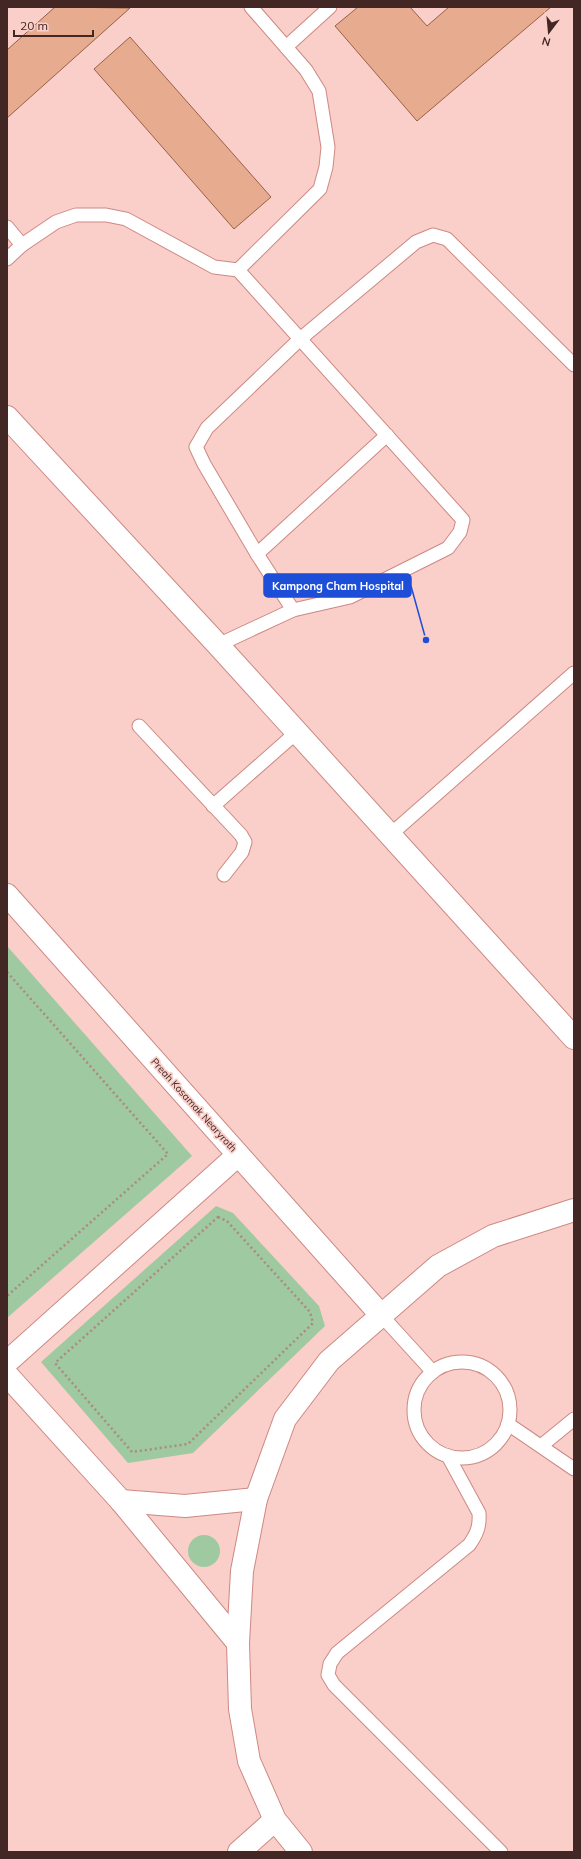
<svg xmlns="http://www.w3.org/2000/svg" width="581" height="1859" font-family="Mulish,sans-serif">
  <rect width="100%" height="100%" fill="#facec9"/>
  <g fill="#9fc9a0">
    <path d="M7 946 192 1156 7 1318Z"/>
    <path d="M216 1206 233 1213 319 1306 325 1326 193 1453 128 1463 41 1362Z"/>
    <circle cx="204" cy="1551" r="16"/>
  </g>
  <g fill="#e7ab90" stroke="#996046">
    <path d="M55 7 130 8 7 118V50Z"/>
    <path d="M358 7H410L427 26 449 7H551L417 121 335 26Z"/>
    <path d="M130 37 271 197 234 229 94 69Z"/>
  </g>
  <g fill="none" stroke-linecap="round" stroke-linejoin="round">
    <defs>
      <g id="lane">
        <path d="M286 47 330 7"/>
        <path d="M7 227 22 245"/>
        <path d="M7 259 22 245 56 222 76 215H106L126 219 214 267 238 270 320 189 326 167 328 147 319 91 306 70 251 7"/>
        <path d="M257 554 387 435"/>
        <path d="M293 610 257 554 204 464 196 447 207 428 299 340 416 242 433 235 447 239 574 365"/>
        <path d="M218 645 293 610 350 597 448 548 460 532 463 520 238 270"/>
        <path d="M139 726 241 835 245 842 242 852 224 875"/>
        <path d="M213 806 297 732"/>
        <path d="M390 835 574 673"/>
        <path d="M381 1315 432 1371"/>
        <circle cx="462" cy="1410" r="48"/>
        <path d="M508 1424 574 1469"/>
        <path d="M541 1446 574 1419"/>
        <path d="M448 1456 479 1513C480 1526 477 1534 469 1545L337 1653 330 1664 328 1675 334 1685 501 1852"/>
      </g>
      <g id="street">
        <path d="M7 417 218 645 574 1038"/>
        <path d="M7 1362 238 1155"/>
        <path d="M7 1375 121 1501 238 1643"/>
        <path d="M121 1501 185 1506 256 1499"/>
        <path d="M239 1852 275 1820"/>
      </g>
      <g id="secondary">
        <path d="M7 895 381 1315"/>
        <path d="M301 1852 275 1820 249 1761 240 1709 238 1643 242 1571 256 1499 285 1419 329 1361 438 1266 493 1236 574 1210"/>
      </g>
    </defs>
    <use href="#lane" stroke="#cd8983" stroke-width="15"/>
    <use href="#street" stroke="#cd8983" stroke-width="24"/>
    <use href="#secondary" stroke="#cd8983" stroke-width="24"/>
    <g stroke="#ad8884" stroke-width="2.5" stroke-dasharray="2 3" stroke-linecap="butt">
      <path d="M7 972 168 1154 7 1296"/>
      <path d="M218 1217 227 1221 310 1312 313 1323 188 1444 132 1452 55 1363Z"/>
    </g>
    <use href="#lane" stroke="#fff" stroke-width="13"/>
    <use href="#street" stroke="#fff" stroke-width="22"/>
    <use href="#secondary" stroke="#fff" stroke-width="22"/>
  </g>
  <g text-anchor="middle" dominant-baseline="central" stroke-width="3.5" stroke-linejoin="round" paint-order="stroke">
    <g font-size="10" fill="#422724" stroke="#facec9">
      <text transform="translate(194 1105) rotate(48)">Preah Kosamak Nearyroth</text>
    </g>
  </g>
  <path fill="none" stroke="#1d4ed8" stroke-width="1.5" d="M426 640L411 586"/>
  <circle fill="#1d4ed8" stroke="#facec9" stroke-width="1.5" cx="426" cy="640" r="4"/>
  <rect fill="#1d4ed8" stroke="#1d4ed8" stroke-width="1.5" x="264" y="574" width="147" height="23" rx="4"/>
  <g font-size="11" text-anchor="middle" font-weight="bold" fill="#fff">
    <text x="338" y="590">Kampong Cham Hospital</text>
  </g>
  <rect width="581" height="1859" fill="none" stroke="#422724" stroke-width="16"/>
  <g transform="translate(549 32) rotate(196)" stroke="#facec9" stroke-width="3" paint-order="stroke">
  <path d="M0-3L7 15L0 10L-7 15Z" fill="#422724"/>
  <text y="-6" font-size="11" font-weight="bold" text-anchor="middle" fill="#422724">N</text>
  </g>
  <path d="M14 30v6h79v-6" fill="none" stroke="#422724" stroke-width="2"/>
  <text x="20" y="30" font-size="12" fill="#422724" stroke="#facec9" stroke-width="3" paint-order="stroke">20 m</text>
</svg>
